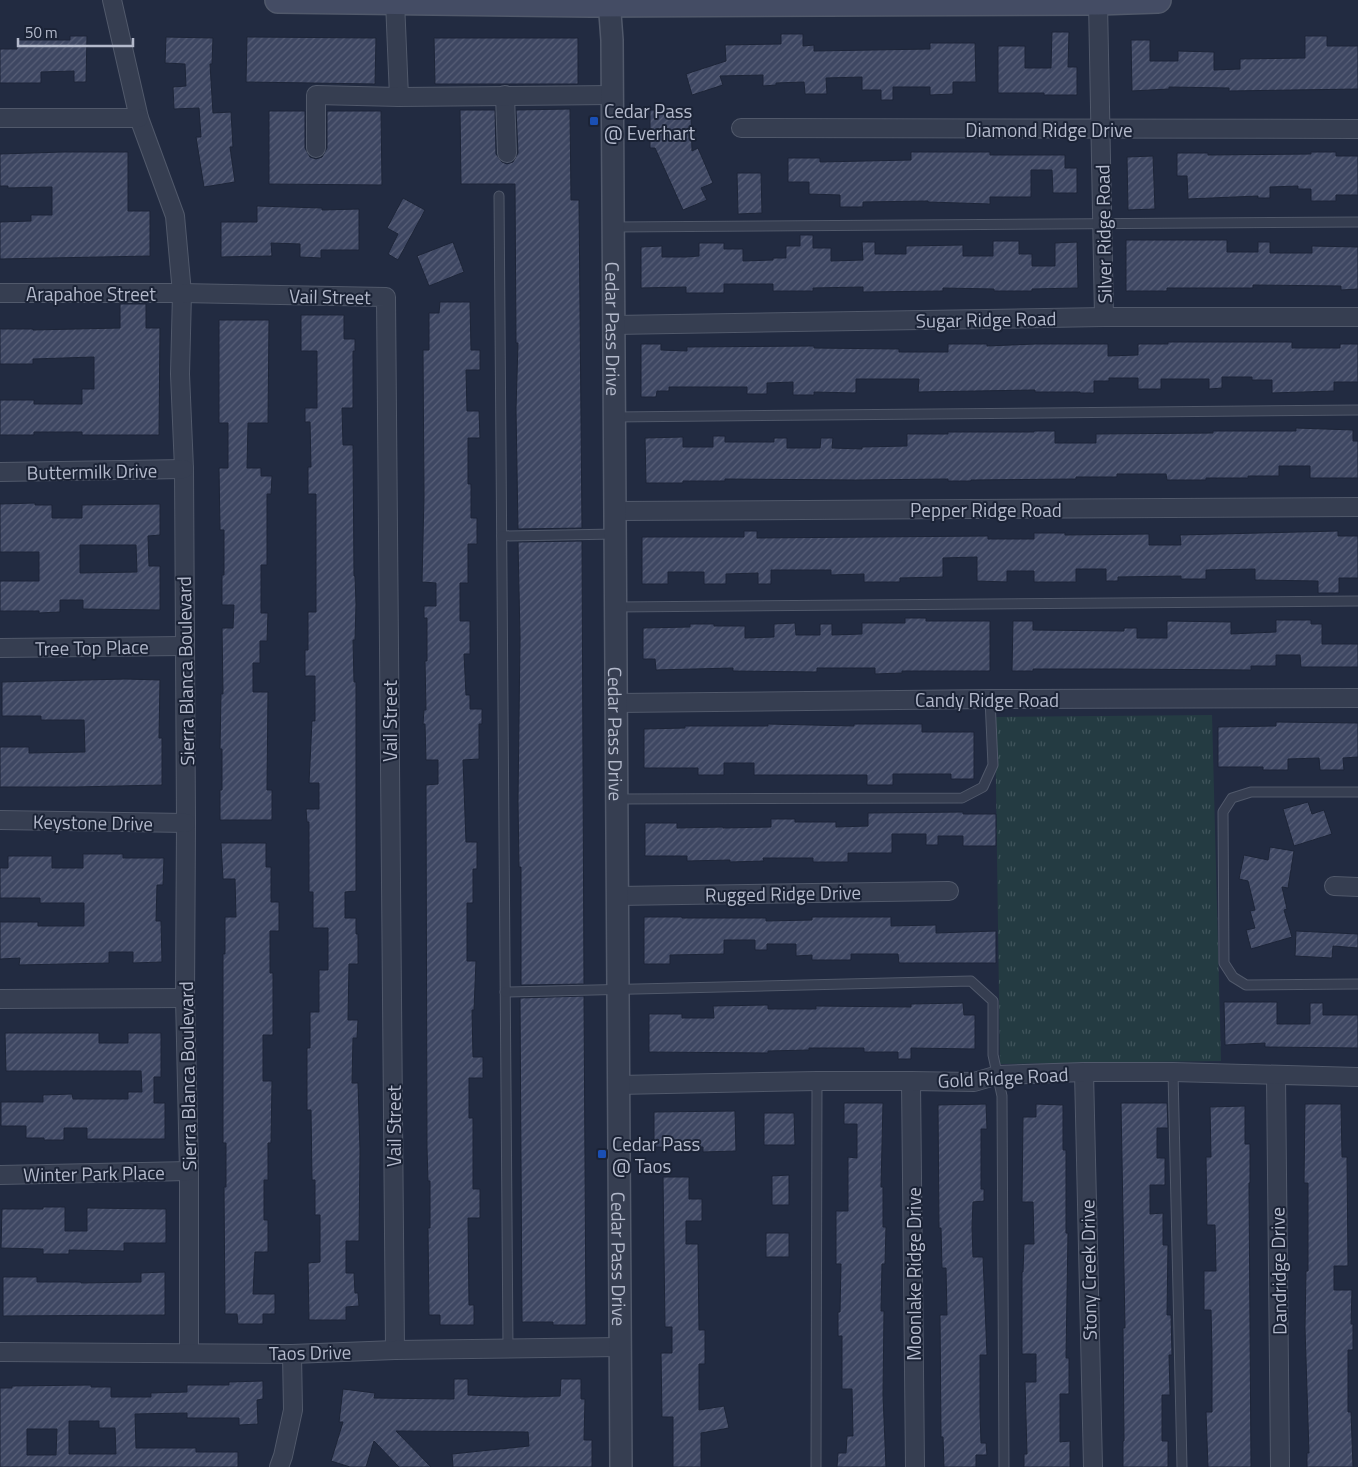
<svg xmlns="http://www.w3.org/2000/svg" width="1358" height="1467" font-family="'Titillium Web',sans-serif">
  <defs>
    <pattern id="park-tufts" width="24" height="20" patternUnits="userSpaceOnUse" patternTransform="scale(1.25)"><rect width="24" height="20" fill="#243b42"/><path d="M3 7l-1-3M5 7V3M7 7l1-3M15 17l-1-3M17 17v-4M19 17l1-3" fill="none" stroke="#41555c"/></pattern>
    <pattern id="building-hatch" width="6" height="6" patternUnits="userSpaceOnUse" patternTransform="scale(1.25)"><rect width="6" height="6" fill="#3e4762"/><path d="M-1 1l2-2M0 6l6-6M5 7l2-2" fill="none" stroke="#585f77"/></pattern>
  </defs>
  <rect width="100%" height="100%" fill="#222b41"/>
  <path fill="url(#park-tufts)" d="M1212 715 1221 1061 1000 1064 995 717Z"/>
  <g fill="url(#building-hatch)" stroke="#1d2538" fill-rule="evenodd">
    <path d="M1052 32H1069L1068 67H1077V95H1044V93H998V46H1025V68H1051Z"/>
    <path d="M781 34H803V46L814 45V51L930 49V43H975L976 82H953V94L930 95V87H893V100H881V90H862V77L826 78 827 94H805L804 82 776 83V85L763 86V75L720 76 723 85 692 95 686 74 726 61 725 45 781 44Z"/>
    <path d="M70 36H87L86 82H74V71L41 72V83H0V49H17V40H70Z"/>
    <path d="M1305 36H1327V46H1358V89L1229 91V88L1169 87V89L1132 91 1131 40H1150V61H1178V51L1214 52V70L1240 69V59L1305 58Z"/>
    <path d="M166 37 213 38 212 64H210L213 113 231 112 233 147H230L235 182 204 187 196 137H201L199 108 174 109 173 87 186 86 185 64 165 63Z"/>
    <path d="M247 37 376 38 375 84 246 82Z"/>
    <path d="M434 38H578V84H435Z"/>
    <path d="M570 109 571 200H579L582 528 518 529 516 409 518 343H516L515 184H461L460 110H495L496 154 502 162 507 164 513 162 518 153 516 110Z"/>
    <path d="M650 110H691L692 151 698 148 713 183 701 188 707 200 683 210 655 148H650Z"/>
    <path d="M269 111H305V148L310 157 316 159 322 157 327 148V111H381L382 185 269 184Z"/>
    <path d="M63 152H128V211H150V256L0 259V222L31 221V215H52V187L8 188V186H0V154Z"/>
    <path d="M911 152H990V155H1065V168H1077V193H1053L1052 170H1031V197H990V204L928 202V201L863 202V207H840V195L809 194V182H788V158H820V162L911 160Z"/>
    <path d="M1311 152H1336V156H1358V195H1336V201H1311V189H1298V186L1270 187V198H1258V196L1188 199 1187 176H1177V153H1208V155L1311 154Z"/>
    <path d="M1153 156 1155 209 1128 210 1127 157Z"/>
    <path d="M737 173H761L762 213 738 214Z"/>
    <path d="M403 198 425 210 398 260 388 254 398 234 387 228Z"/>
    <path d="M257 206 322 208V210L359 209V250H321V258L300 257V244L271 243 272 256 221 257V222H257Z"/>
    <path d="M800 235H813V248H831V261L863 260 862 242H875V254H906V246L963 245V256H993V241H1019V254H1032V266H1055V243L1077 242 1078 288 1032 289V291H994V289L943 288V291L863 292V287L813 288V291H773V284H724V293H686V287L641 288V247L662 246V257H686L699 256V243H724V249H743V261L773 260V258H786V246H800Z"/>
    <path d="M1126 240H1227V252H1258V242H1270V253H1312V246L1358 247V289L1341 290V286L1253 285V288H1167V291H1126Z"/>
    <path d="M453 242 464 272 429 286 417 256Z"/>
    <path d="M440 302H470L471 350H480V370H466L467 411H479L480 438H468V484H471V518H477V544H468V583H460V621H470V654H464L466 695H470V709H482V724H479V759L463 760 466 842H477V869H473V903H467V961H476L474 1010H472L473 1057H483V1078H469V1118H473V1189H480V1218H468L469 1305H474V1325H440V1315H429L428 1228H430V1181H428L427 1148 426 785 438 784V760H426L425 724H423L424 710H426L425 661H427V618H424V606H436V583L422 582 424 497 423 350H429V313H439Z"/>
    <path d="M120 304H146V328H160L159 435H82V432H34V435H0V400H34V404H82V389H94V357L33 359V364H0V329H33V330L120 328Z"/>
    <path d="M301 315H344V339H355V351H353V408H342L343 445H353L354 576H355L356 604 355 640H353L354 682H356V891L345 892V918H356V934H358V964H349L348 1020H358L357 1038H353L352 1083H358L360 1151 359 1241H346V1273H354L355 1293H358L359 1306 346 1307V1320H309L308 1263 320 1262V1215H315V1180H312L311 1110H307V1048H310V1012H319V970H328V928H313V892H309V822H307L306 809H319V783H309L312 721H315V676H305V650H308V612H316V494H308V467H311L310 422H305V408H317V351H301Z"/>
    <path d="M219 320H269L268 423H248L247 468H261V476H272L271 494H267V565H261V613H268L267 641H260V663H253V692H268L267 790H272V820H220V790H222V749H220L221 694H223L222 628H233L234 605H222V575H224V530H220L219 468H228V423H219Z"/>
    <path d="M1168 342H1292V348H1340V344H1358V382H1334V391L1272 393V380H1252V377H1222V388L1209 389V379H1161V389H1138V378H1109V381H1094V393H1080V392H1035V390L918 392 919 379H856V393L814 392V395H793V382L767 383V394H747V387H669V391H657L656 397H641V344H661V350L687 351V347L814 346V348L899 349V352H948V344H987V346L1035 344H1108V356L1138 355V344H1168Z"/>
    <path d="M1296 428 1353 430V441H1358V478H1310V466H1279V476H1248V478H1206V480H1167L1166 474H1117V477H1076V479L971 480V481H948V479L856 480 725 479V481H683V483H646L645 438 683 437V447H713V436H725V442H774V438H787V448H820L821 438H833L832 448 862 449V447L907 446V434H948V432H1034V431H1055V443H1096V434L1213 433V431H1296Z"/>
    <path d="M35 503V505H52V518H82V505L160 504V535L148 536 149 566H160V610L83 609V600H60V612L39 613V611H0V581H39V552H0V504ZM80 545H136L137 572 80 573Z"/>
    <path d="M744 531H757V538L988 536V539H1034V533H1065V535L1149 534V545H1181L1180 535 1338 531V536H1358V578H1339V593H1318V581L1255 580V569L1206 570V579H1181V576L1118 577V581H1106V569H1076V582H1034V571H1007V582L977 581V557L943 558V577L900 578V582H864V574L831 575V570H771V584H758V573L726 574V584H704V572H668V584H642V537H744Z"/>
    <path d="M582 541 584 984 521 985V867H519L518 801 520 638 518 542Z"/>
    <path d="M905 618H926V621H990V671H902V673L875 674V668H817V672L733 671V668L656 670 655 659H643V628L690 627V624H714V626H745V638L774 637V624L795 623 796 635H820V624H832V635L862 634V623H905Z"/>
    <path d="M1276 620H1311V624H1322V644H1358V667H1301L1300 655H1276V666H1251V670L1118 669H1033V671H1012L1013 621H1033V630L1124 631V628H1137V638H1167V621L1231 622V634L1276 632Z"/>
    <path d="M126 679 160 680 159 738H162V785L76 787H0V747H29V753L85 752 84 720H41V716H2V682Z"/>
    <path d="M1276 722 1358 723V757L1343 758 1344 770H1320L1319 758 1288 759V770H1263V767H1218V727L1276 726Z"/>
    <path d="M768 724 854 726V724H922V732H974V779H951V774H893V785H867V775H754V763H724V775H698V768H644V729L685 728V726H768Z"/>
    <path d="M1308 802 1312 814 1324 810 1332 834 1294 846 1283 809Z"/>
    <path d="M963 812V814H996V846H963V836H938V845H926V834H892V853H848V862H813V858H763L764 861 730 862V860L687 861V856H645V823H677V828L723 827V828L771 827V819H795V822H836V827L868 826V813Z"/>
    <path d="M221 843H266V867H271V902H279V931H270V973H273V1035H263V1081H272L271 1143H268V1180H264V1220H268V1252H255L253 1294H275V1314H263V1324H238L237 1314H225L224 1187H226V1143H223V954H225V917H236L235 879H223Z"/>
    <path d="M1270 847 1294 851 1288 888 1282 887 1287 909 1284 910 1292 937 1251 949 1246 930 1255 928 1250 911 1255 910 1248 881 1239 879 1244 855 1268 860Z"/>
    <path d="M83 854H123V858H164L163 885H157L156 921H161L162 962 133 963V952H109V963L19 965 20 958 0 959V922H38V926H84V903H40V898H0V868H8V856H52V868H83Z"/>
    <path d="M644 917H682V918H766V921L812 920V917H891V926L936 925V933L996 931V963H899L898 954H851V960H812V955L796 956V944H767V950H755V940H724V954L670 955V964H644Z"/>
    <path d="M1296 931 1358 934V948L1333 946 1332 958 1295 956Z"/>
    <path d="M584 996 586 1325H553V1322H522L520 998Z"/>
    <path d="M1224 1002H1277V1024H1310V1003H1323V1015H1358V1048L1265 1047V1043L1225 1045Z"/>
    <path d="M963 1003 964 1015H975V1049L911 1048V1059H898V1052H864V1048H809V1050L768 1051V1053L649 1052V1014H682V1018H714L713 1006 768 1005V1009H816V1006L911 1007V1004Z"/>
    <path d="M5 1033H99V1043H128V1033H161V1077H154V1103H165V1139H87V1128H64V1140H44V1138H26V1126H1V1102H43V1095L72 1094 73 1099H128V1092H142L141 1071H6Z"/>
    <path d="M844 1103H883L881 1187H883V1227H886L885 1264H882L881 1311H884L883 1395 886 1467H837L838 1453H846L847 1436H853L852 1389H842V1336H838V1312H840L841 1264H836V1211H848V1157L857 1158V1124H844Z"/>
    <path d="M1121 1103H1167L1168 1128H1157V1158H1165V1185H1150V1214L1163 1213V1245H1168L1167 1315H1171L1172 1355H1169L1170 1395H1162V1441H1168V1467H1123V1441H1124L1123 1328H1125Z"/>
    <path d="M986 1104 987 1129H981V1189H984V1201L973 1202 972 1227 973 1257H983L987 1355H980V1413L981 1443H986L987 1455H976V1467H944L943 1437H941L940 1315H947L946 1268H942L941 1228H939L938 1105Z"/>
    <path d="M1036 1104 1063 1105V1150H1066V1233H1068L1066 1358H1069V1394H1060V1442L1070 1441V1467H1024V1454H1027L1025 1382H1036V1354H1022V1272H1023L1024 1244H1034L1033 1202H1022L1023 1117H1036Z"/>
    <path d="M1305 1104H1341L1342 1157H1347L1348 1266H1334V1290H1352L1351 1324H1353V1350H1348V1412H1351L1353 1467H1307V1453H1309L1305 1328 1306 1271H1308V1183H1304Z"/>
    <path d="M1245 1106V1144H1250V1183H1249L1251 1467H1208L1206 1412H1212V1351L1211 1310H1204V1271H1216L1215 1225H1207L1206 1157H1211L1210 1107Z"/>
    <path d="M735 1111 736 1151 703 1152V1147H654V1112Z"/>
    <path d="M764 1113H794L795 1145H764Z"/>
    <path d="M789 1175V1205H772V1176Z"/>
    <path d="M663 1177H689V1199H702V1221H686V1244H698L699 1330H705V1364H699V1410L724 1406 729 1428 701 1433V1467H673V1417H662L661 1353H672V1327H665Z"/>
    <path d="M43 1207H65V1231H87V1208L166 1209V1243H124V1251L69 1250V1254H43V1249L1 1248 2 1209H43Z"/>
    <rect x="766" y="1233" width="23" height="24"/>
    <path d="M165 1272V1315L3 1316V1277H37V1282H81V1283L141 1282V1273Z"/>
    <path d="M454 1379H468V1395L525 1397 560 1396 561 1379H581V1399H585L584 1440H592V1467H453L452 1454 529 1446 528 1432 396 1431 431 1467H399L374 1441 366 1467H350L331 1461 343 1422H339L343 1389 375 1393 374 1398 454 1399Z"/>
    <path d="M263 1381V1399L257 1400 258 1424 239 1425V1418H187V1413L135 1414 136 1448H196V1452H238V1467H0V1388H12V1386L91 1385V1387H111V1397H151V1393L187 1392V1385H229V1382ZM69 1421H99V1428H115L116 1454H69ZM27 1429H57L56 1455H27Z"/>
  </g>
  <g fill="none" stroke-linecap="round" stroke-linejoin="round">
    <defs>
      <g id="service">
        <path d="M499 196 508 1348"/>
        <path d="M614 227 1358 222"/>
        <path d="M614 417 1358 410"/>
        <path d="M502 536 615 534"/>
        <path d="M616 607 1358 601"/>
        <path d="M1358 792H1251L1232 798 1223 812 1224 963 1233 977 1246 985 1358 984"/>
        <path d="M617 799 962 798 983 787 993 765 990 699"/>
        <path d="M505 992 971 981 993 1001V1055L1002 1096 1004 1467"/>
        <path d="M1173 1072 1182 1467"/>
        <path d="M816 1467 817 1081"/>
      </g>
      <g id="minor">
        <path d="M112 0 139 118 175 216 182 293 180 374 184 469 186 823 185 998 189 1171V1352"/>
        <path d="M395 1 399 97"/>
        <path d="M1098 2 1104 317"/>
        <path d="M505 95 507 153"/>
        <path d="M0 118H139"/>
        <path d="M741 128 1358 129"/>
        <path d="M316 148V95L399 97 612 95"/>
        <path d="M0 293H182L386 297 395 1350"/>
        <path d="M614 325 1104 317H1358"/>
        <path d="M0 472 184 469"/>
        <path d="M615 511 1358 507"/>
        <path d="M0 648 184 646"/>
        <path d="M617 703 990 699 1358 698"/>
        <path d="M0 820 186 823"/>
        <path d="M1334 886 1358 887"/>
        <path d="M617 896 949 891"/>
        <path d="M0 999 185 998"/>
        <path d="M1084 1072 1093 1467"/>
        <path d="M1276 1076 1280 1467"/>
        <path d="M911 1081 915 1467"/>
        <path d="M618 1085 817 1081H911L974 1082 998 1075 1084 1072H1173L1358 1077"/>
        <path d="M0 1175 189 1171"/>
        <path d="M0 1352 292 1354 395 1350 620 1347"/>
        <path d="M279 1467 283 1456 293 1410 292 1354"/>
      </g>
      <g id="tertiary">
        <path id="s1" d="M609 0 612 40 621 1467"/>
      </g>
      <path id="secondary" d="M278 0 591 4 1098 2 1158 0"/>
    </defs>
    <use href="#service" stroke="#51596b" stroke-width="11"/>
    <use href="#minor" stroke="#51596b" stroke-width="20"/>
    <use href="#tertiary" stroke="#51596b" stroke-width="24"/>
    <use href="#secondary" stroke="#51596b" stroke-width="28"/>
    <use href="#service" stroke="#363e51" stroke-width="9"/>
    <use href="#minor" stroke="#363e51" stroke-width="18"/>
    <use href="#tertiary" stroke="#363e51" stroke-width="21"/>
    <use href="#secondary" stroke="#444c64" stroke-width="25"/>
  </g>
  <g fill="#1a4fb4" stroke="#1b2336" stroke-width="2">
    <rect x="589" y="116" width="10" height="10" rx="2.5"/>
    <rect x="597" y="1149" width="10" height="10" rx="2.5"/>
  </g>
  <g text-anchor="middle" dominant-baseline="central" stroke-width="4" stroke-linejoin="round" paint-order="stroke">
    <g font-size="19" fill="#b3b9cb" stroke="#1b2336" text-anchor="start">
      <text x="604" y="110">Cedar Pass<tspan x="604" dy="22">@ Everhart</tspan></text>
      <text x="612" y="1143">Cedar Pass<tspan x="612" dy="22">@ Taos</tspan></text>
    </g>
    <g font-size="19" fill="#b3b9cb" stroke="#1b2336">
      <text x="1049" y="129">Diamond Ridge Drive</text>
      <text transform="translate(1103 234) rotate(-91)">Silver Ridge Road</text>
      <text x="91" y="293">Arapahoe Street</text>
      <text transform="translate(330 296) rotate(1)">Vail Street</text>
      <text transform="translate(986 319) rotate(-1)">Sugar Ridge Road</text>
      <text stroke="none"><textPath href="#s1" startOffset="329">Cedar Pass Drive</textPath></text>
      <text transform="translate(92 471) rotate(-1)">Buttermilk Drive</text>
      <text x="986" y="509">Pepper Ridge Road</text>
      <text transform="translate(92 647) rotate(-1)">Tree Top Place</text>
      <text transform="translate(185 671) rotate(-91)">Sierra Blanca Boulevard</text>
      <text x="987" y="699">Candy Ridge Road</text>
      <text transform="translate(389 721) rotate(-90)">Vail Street</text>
      <text stroke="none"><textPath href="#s1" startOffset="734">Cedar Pass Drive</textPath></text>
      <text transform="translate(93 822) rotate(1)">Keystone Drive</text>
      <text transform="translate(783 893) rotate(-1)">Rugged Ridge Drive</text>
      <text transform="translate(187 1076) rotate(-91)">Sierra Blanca Boulevard</text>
      <text transform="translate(1003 1077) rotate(-3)">Gold Ridge Road</text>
      <text transform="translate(393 1126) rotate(-90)">Vail Street</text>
      <text transform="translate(94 1173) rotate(-1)">Winter Park Place</text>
      <text stroke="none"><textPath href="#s1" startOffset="1259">Cedar Pass Drive</textPath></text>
      <text transform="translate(1088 1270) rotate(-91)">Stony Creek Drive</text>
      <text transform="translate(1278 1271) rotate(-91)">Dandridge Drive</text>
      <text transform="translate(913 1274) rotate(-90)">Moonlake Ridge Drive</text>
      <text transform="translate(310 1352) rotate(-1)">Taos Drive</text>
    </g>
  </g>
  <path d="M18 38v8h115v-8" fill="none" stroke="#b3b9cb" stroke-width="2.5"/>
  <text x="25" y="38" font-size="15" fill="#b3b9cb" stroke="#1b2336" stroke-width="4" paint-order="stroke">50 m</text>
</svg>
